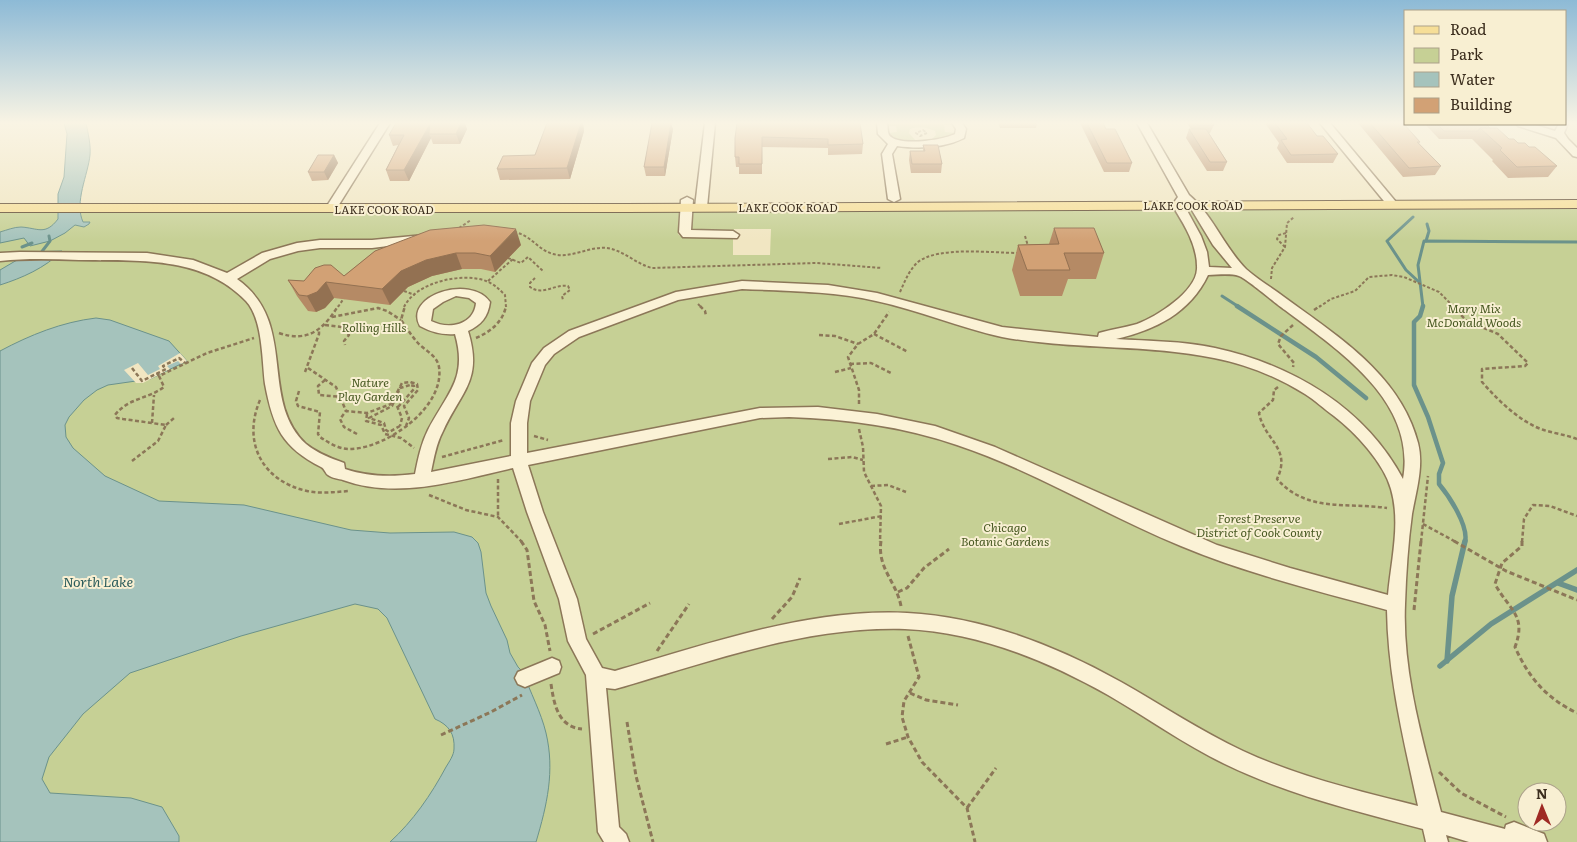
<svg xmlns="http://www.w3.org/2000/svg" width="1577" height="842" font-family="Literata,serif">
  <rect width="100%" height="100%" fill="#f1e6c2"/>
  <g fill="#c6d095" fill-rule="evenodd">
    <path d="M889 123H950L953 125H944L945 132 956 133 952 137 931 140 936 135 935 131C927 127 918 126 910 129L909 133 916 141C906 140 894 141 888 133L897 132 896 126H886Z"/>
    <path d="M1577 205V842H0V213L651 210 658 212H680L681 215 678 234 680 236H733V255H770L771 229H734L733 232 692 231 687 227 690 212 1025 208 1106 211 1210 210 1214 208ZM1527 792H1557V822H1527Z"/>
  </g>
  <g fill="#a5c3bc" stroke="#6b928b">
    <path d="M64 123H86C88 133 91 145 90 155 88 175 74 202 83 222H90L89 224 84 227 75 225 65 233 50 241 30 246 24 238 0 243V232C7 230 14 227 21 227 38 228 45 236 58 219V194L64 177 67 134Z"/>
    <path d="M62 251C45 268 22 278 0 285V270L17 260 26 252Z"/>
    <path d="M96 318 110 320 169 341 187 361 150 379 108 385 97 390 84 400 69 417 65 425 66 437 73 448 105 476 159 501 244 505 351 530 390 533 454 532 472 537 478 543 481 552 486 593 491 606 507 640 510 653 518 667 523 672C530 692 541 712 546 733 555 771 547 805 536 842H390C413 821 431 795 446 767 449 762 454 755 454 749 455 734 449 725 435 719L387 618 378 609 355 604 241 636 130 673 83 714 49 757 42 779 50 793 131 798 162 807 179 836V842H0V351C30 335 62 322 96 318Z"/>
  </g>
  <path fill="#f1e6c2" d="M180 353 187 361 181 364 178 361 167 366 170 369 143 383H136L124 370 138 363 148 375 160 369 158 366Z"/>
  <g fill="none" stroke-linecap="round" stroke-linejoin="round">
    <g stroke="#6b928b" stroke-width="3">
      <path d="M1413 217 1387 241 1406 270 1419 282"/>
      <path d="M1426 241 1429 231 1427 224"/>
      <path d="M22 247 32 243"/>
      <path d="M40 254 50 241 49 236"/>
      <path d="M1222 296 1239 307"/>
      <path d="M1423 307 1418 265 1424 241 1577 242"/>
    </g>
    <g stroke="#6b928b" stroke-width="4.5">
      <path d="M1237 306 1316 357 1366 398"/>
      <path d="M1423 306 1420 316 1414 322V385L1428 417 1443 463 1439 474V484C1449 496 1469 526 1465 542"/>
    </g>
    <g stroke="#6b928b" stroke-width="5.5">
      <path d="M1558 583 1577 590"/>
      <path d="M1447 661 1452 596 1465 541"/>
      <path d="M1440 666 1491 624 1577 570"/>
    </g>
    <defs>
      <g id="minor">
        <path d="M380 123H390L335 211H327L325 209Z"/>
        <path d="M705 123H715L707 207 701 210 695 207Z"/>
        <path d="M877 123H887C888 127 887 131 889 135 898 147 943 140 955 134L956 129 952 123H962L966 129 964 138C944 148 919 149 897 146L892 154 900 199 894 202 888 199 882 154 888 144 878 134Z"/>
        <path d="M1137 123H1147L1189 195C1212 214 1224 247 1246 269 1256 278 1269 286 1280 294 1334 334 1400 373 1418 443 1424 466 1416 491 1412 514 1408 543 1406 574 1405 604 1402 674 1424 745 1441 812L1505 829 1506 825 1514 822 1544 834 1547 842H1469L1446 835 1448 842H1426L1423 829C1357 811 1289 795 1227 765 1185 745 1148 718 1108 695 1046 660 977 632 905 629 805 626 709 662 615 689L606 688 619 827 626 834 629 842H604L598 832 586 675 568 641 559 599 527 512 513 468C459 480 398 500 343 480 339 479 332 478 328 475 325 473 325 469 321 467 282 447 273 427 265 384 262 361 263 319 246 301 202 255 137 261 79 260 53 259 27 258 0 261V253L20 252 147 253 193 260 227 273 262 253 297 243 320 240H372L424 235 426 238 420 242 372 248H320L298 251 270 259 237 279C299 323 258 399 306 444 317 453 330 458 344 463L345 469C369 477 391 477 415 474 418 459 421 444 428 430 447 393 468 379 455 334 442 335 431 332 420 326 403 296 470 274 490 302 488 317 481 325 468 331 483 380 462 390 443 431 436 444 434 458 431 472L511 456V423L516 401 532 363 544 348 569 331 676 292 742 281 828 285 877 293 1002 327 1098 337 1099 333C1112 329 1124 328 1137 324 1156 317 1196 292 1197 269 1198 246 1184 224 1172 205L1178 197ZM1185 204 1190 207 1213 245 1232 268 1209 267 1207 252 1201 236 1184 205ZM1208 275C1217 275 1230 273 1239 276 1246 278 1276 304 1285 310 1338 350 1417 401 1403 479 1365 408 1293 365 1215 348 1183 341 1149 341 1116 339 1155 330 1190 313 1208 275ZM742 289C787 291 832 291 876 301 919 310 960 328 1002 337 1072 350 1144 344 1214 358 1245 364 1278 377 1305 394 1315 400 1324 409 1334 416 1355 432 1384 463 1391 489 1401 523 1391 561 1388 595L1290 568 1217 545 995 447 935 426 877 414 818 407 760 408 527 453V423L530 401 545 365 554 354 579 337 678 300ZM456 296 469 298 476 303C474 325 449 330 431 321L433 309 443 302ZM789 417C846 419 902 426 957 445 1035 471 1105 515 1181 546 1248 574 1318 591 1387 610 1388 677 1404 741 1418 806 1359 791 1299 777 1243 751 1200 731 1162 705 1121 682 1055 645 982 617 907 613 808 608 709 644 615 671L602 668 586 639 577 599 543 512 528 465 760 418Z"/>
        <path d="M1320 123H1330L1396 202 1398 204 1396 206H1388Z"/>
        <path d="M1568 123 1564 133 1568 139 1577 148V157L1573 156 1556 138 1518 126 1517 124H1532L1555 131 1559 124Z"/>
        <path d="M687 197 693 200 691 230 733 231 739 235 737 238 683 237 679 232 681 200Z"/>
        <path d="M552 658 559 661 561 667 559 673 525 687 518 684 515 678 518 672Z"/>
      </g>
      <path id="major" d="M1577 200V208L623 212H0V204H623Z"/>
    </defs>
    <use href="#minor" stroke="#8c7758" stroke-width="3"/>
    <use href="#major" stroke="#5a442c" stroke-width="2"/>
    <g stroke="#8c7758" stroke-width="2" stroke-dasharray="3 2" stroke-linecap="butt">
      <path d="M923 130 927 133 920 136 916 133Z"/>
      <path d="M459 228 471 220"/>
      <path d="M514 232C531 235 538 250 553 254 571 259 589 246 607 248 623 250 636 264 652 268L816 263 882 268"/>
      <path d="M1025 236 1028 246"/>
      <path d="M1285 247 1277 239 1279 235 1286 233"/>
      <path d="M508 258 521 263 528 257 544 272"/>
      <path d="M535 278 530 283V287C543 296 554 284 568 286L570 290 562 296 563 300"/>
      <path d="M1271 279 1272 268 1285 247 1287 223 1294 217"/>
      <path d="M488 281 513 259"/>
      <path d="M404 291 415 295"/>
      <path d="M900 292C905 281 909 270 918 262 938 246 993 253 1018 253"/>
      <path d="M698 304 701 307"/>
      <path d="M338 307 344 298"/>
      <path d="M404 307C416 282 462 272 486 281 494 284 499 289 505 295L506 307"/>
      <path d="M1319 307 1331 299 1355 291 1369 277 1392 275 1404 277 1439 292 1454 307"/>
    </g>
    <g stroke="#8c7758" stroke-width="2.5" stroke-dasharray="4 2.5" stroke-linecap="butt">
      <path d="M700 306 705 311 706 316"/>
      <path d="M1452 306 1467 321 1498 334 1528 363 1525 366 1482 369V382C1497 399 1515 417 1536 427 1549 433 1564 434 1577 439"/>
      <path d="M1314 310 1320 306"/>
      <path d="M332 317 378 308 387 311 401 320"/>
      <path d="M325 325 342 327 349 335 344 341 345 345"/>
      <path d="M1293 325 1281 336 1278 344 1294 363 1293 367"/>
      <path d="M279 333C308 343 324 329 338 306"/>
      <path d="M874 334 908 352"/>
      <path d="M819 335 835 336 858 344"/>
      <path d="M476 338C490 332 503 322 506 306"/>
      <path d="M850 364 871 363 891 373"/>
      <path d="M132 368 142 381 166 369 163 366 179 358 185 363"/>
      <path d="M308 368 336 387 346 411"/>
      <path d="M305 372 319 334V329"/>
      <path d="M835 372 851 368"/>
      <path d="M157 373 159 376 207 353 254 338"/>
      <path d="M325 380 318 386 319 395 342 397"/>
      <path d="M1278 387 1274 390 1273 400 1259 413C1264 440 1292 448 1277 479 1307 513 1346 502 1387 508"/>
      <path d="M299 391 296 401 298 406 320 412 318 434 320 437C329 443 340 450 352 449 388 447 445 407 439 367 437 355 424 350 417 342 411 335 406 327 401 320L405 306"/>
      <path d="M260 400C242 442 262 481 307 491 321 494 335 492 349 491"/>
      <path d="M391 404 402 383 410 382 417 384 418 390 404 406 409 418 406 426"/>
      <path d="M859 404V390L848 357 858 344 874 334 889 312"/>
      <path d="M397 406 402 418 400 426"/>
      <path d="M398 407 414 389V386L410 385"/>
      <path d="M367 414 366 421 381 425 385 434 401 438 414 448"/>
      <path d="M152 423 154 395"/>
      <path d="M166 425 174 418"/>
      <path d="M400 426 389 432 386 430 384 423 369 418 392 406 400 388 410 385 412 382"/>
      <path d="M859 429 863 447 864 472 881 506 880 542"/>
      <path d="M357 434 344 427 340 419 346 411 367 413 391 404"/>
      <path d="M534 436 548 440"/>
      <path d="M442 457 504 440"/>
      <path d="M828 459 852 457 863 460"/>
      <path d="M132 461 158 441 166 425 123 419 117 418 115 415C128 398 148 399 164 387L159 376"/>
      <path d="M498 479V517"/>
      <path d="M871 486 888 485 906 492"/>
      <path d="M429 495 466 510 498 517 522 542"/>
      <path d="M839 524 882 516"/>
      <path d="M1423 524 1456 542"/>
      <path d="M1421 542 1428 476"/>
      <path d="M1522 542 1524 519 1533 505 1550 506 1577 516"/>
    </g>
    <g stroke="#8c7758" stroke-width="3" stroke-dasharray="5 3" stroke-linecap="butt">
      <path d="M521 541 527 550 534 601 545 625 550 651"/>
      <path d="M881 541C877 568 896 581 901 606"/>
      <path d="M1454 541 1506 571 1577 600"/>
      <path d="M1522 541V546L1502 563 1495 584C1509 610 1527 615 1515 647 1529 678 1546 698 1577 713"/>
      <path d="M898 592 907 588 924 568 949 549"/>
      <path d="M1414 610 1421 541"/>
      <path d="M772 619 792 597 800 578"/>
      <path d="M593 634 650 603"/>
      <path d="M908 636 919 677 904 701 902 717 908 737 922 762 967 808 975 842"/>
      <path d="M657 651 689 604"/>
      <path d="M551 684C554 704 558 727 582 729"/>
      <path d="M910 693 926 700 958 705"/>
      <path d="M627 722 636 776 653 842"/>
      <path d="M441 735 491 712 522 695"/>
      <path d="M886 744 908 737"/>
      <path d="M1439 772 1461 793 1506 817"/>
      <path d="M967 808 996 768"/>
    </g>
    <use href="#minor" fill="#fbf2d6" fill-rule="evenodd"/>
    <use href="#major" fill="#f6de97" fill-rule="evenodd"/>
  </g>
  <g fill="#b58a65">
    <path d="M547 123H583L584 131 570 179 500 180 497 169 535 155Z"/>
    <path d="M737 123 863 144 862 154 828 155V148L762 147V174H739V167H736L735 157Z"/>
    <path d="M998 123H1037L1036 128H1000Z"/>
    <path d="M1080 123H1103L1106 129 1132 163 1129 172H1104Z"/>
    <path d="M1187 123H1213L1214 125 1210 133H1209L1227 162 1223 171H1207L1186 138 1189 129H1191Z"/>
    <path d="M1265 123H1307L1317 136 1338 154 1333 163H1287L1277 148 1279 143Z"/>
    <path d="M1358 123H1403L1420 142 1419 143 1441 166 1435 175 1403 177Z"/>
    <path d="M1425 124H1486L1490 128 1509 139 1529 147 1557 166 1548 177 1508 178 1492 161 1493 160 1472 139H1439Z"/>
    <path d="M467 129 460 144H433L431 138 409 181H390L386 170 398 145 393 146 389 135Z"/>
    <path d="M673 129 665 176H646L644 167Z"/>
    <path d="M923 145 942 164 941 173H911L909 160 910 151H923Z"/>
    <path d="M334 155 338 163 328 180 312 181 308 172Z"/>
    <path d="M1054 228 1104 253 1096 279H1068L1062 296H1020L1012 270 1018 245 1049 244Z"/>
    <path d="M521 245 495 272 481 269H462L432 276 408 287 390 305 334 298 325 308 316 312 308 311 297 296 288 280 304 281 344 276 375 251Z"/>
  </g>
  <g fill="#937152">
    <path d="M461 123H465L467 129 460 144 456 134Z"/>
    <path d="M581 123H583L584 131 570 179 567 168Z"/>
    <path d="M671 123 673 129 665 176 664 167Z"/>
    <path d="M430 124 429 134 431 138 409 181 404 170Z"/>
    <path d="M334 155 338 163 328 180 324 172Z"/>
    <path d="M516 229 521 245 495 272 490 256Z"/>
    <path d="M456 253 462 269 432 276 408 287 390 305 382 289 401 271 426 260Z"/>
    <path d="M326 282 334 298 325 308 316 312 307 296Z"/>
  </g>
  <g fill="#d2a175" stroke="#937152">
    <path d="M396 123H461L456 134H429L430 124 404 170H386L404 135H389Z"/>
    <path d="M547 123H581L567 168 497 169 503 156 535 155Z"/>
    <path d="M652 123H671L664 167H644Z"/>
    <path d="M737 123H860L863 144 828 145V139L762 137V164H739V157H735V138Z"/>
    <path d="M1087 123H1103L1106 129H1115L1132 163H1107Z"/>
    <path d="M1196 123H1213L1214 125H1197Z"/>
    <path d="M1275 123H1307L1317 136H1323L1338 154 1291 155 1281 140 1287 139Z"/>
    <path d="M1370 123H1403L1420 142H1417L1441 166 1409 168Z"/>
    <path d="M1437 124H1486L1490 128H1480L1478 131H1444Z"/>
    <path d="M1480 128H1497L1509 139H1514L1518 143H1525L1529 147H1535L1557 166 1517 167 1500 150 1502 148Z"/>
    <path d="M1189 129H1206L1227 162H1210Z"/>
    <path d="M923 145H938L942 164H912L910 151H925Z"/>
    <path d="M318 155H334L324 172H308Z"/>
    <path d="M484 225 516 229 490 256 475 253H456L426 260 401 271 382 289 326 282 317 292 307 296 299 295 288 280 304 281 315 268 324 265H331L344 276 375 251 430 230Z"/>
    <path d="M1054 228H1094L1104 253H1064L1070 270H1027L1018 245 1059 244Z"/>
  </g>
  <linearGradient id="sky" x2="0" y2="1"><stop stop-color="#8dbad6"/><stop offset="0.51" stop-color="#f9f4e4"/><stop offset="1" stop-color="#f9f4e4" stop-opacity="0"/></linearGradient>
  <rect width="1577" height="241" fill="url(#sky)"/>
  <g text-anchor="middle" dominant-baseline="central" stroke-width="4" stroke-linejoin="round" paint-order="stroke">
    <g font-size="11" fill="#3b2d1d" stroke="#f8efd2">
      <text x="1193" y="205">LAKE COOK ROAD</text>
      <text x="788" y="207">LAKE COOK ROAD</text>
      <text x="384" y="209">LAKE COOK ROAD</text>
    </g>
    <g font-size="12" font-style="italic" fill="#485922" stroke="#f8efd2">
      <text x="1474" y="308">Mary Mix<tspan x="1474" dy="14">McDonald Woods</tspan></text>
      <text x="374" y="327">Rolling Hills</text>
      <text x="370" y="382">Nature<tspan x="370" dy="14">Play Garden</tspan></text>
      <text x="1259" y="518">Forest Preserve<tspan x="1259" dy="14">District of Cook County</tspan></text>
      <text x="1005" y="527">Chicago<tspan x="1005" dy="14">Botanic Gardens</tspan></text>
    </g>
    <g font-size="14" font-style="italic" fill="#2b5c5b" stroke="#f8efd2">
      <text x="98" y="581">North Lake</text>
    </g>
  </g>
  <rect x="1404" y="10" width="162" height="115" fill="#f8efd2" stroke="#aca18a"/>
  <rect x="1414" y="26" width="25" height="8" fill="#f6de97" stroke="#aca18a"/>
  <text x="1450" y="35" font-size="15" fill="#3b2d1d">Road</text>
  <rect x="1414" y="48" width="25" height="15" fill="#c6d095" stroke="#aca18a"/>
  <text x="1450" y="60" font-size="15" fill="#3b2d1d">Park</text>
  <rect x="1414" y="72" width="25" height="15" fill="#a5c3bc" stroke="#aca18a"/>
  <text x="1450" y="85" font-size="15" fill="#3b2d1d">Water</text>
  <rect x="1414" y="98" width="25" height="15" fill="#d2a175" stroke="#aca18a"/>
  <text x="1450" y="110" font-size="15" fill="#3b2d1d">Building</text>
  <g transform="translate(1542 807) rotate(359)"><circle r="24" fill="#f8efd2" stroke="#aca18a"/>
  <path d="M0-4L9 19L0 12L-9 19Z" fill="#9f2a24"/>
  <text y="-8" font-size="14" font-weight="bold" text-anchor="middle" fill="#3b2d1d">N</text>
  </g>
</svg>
